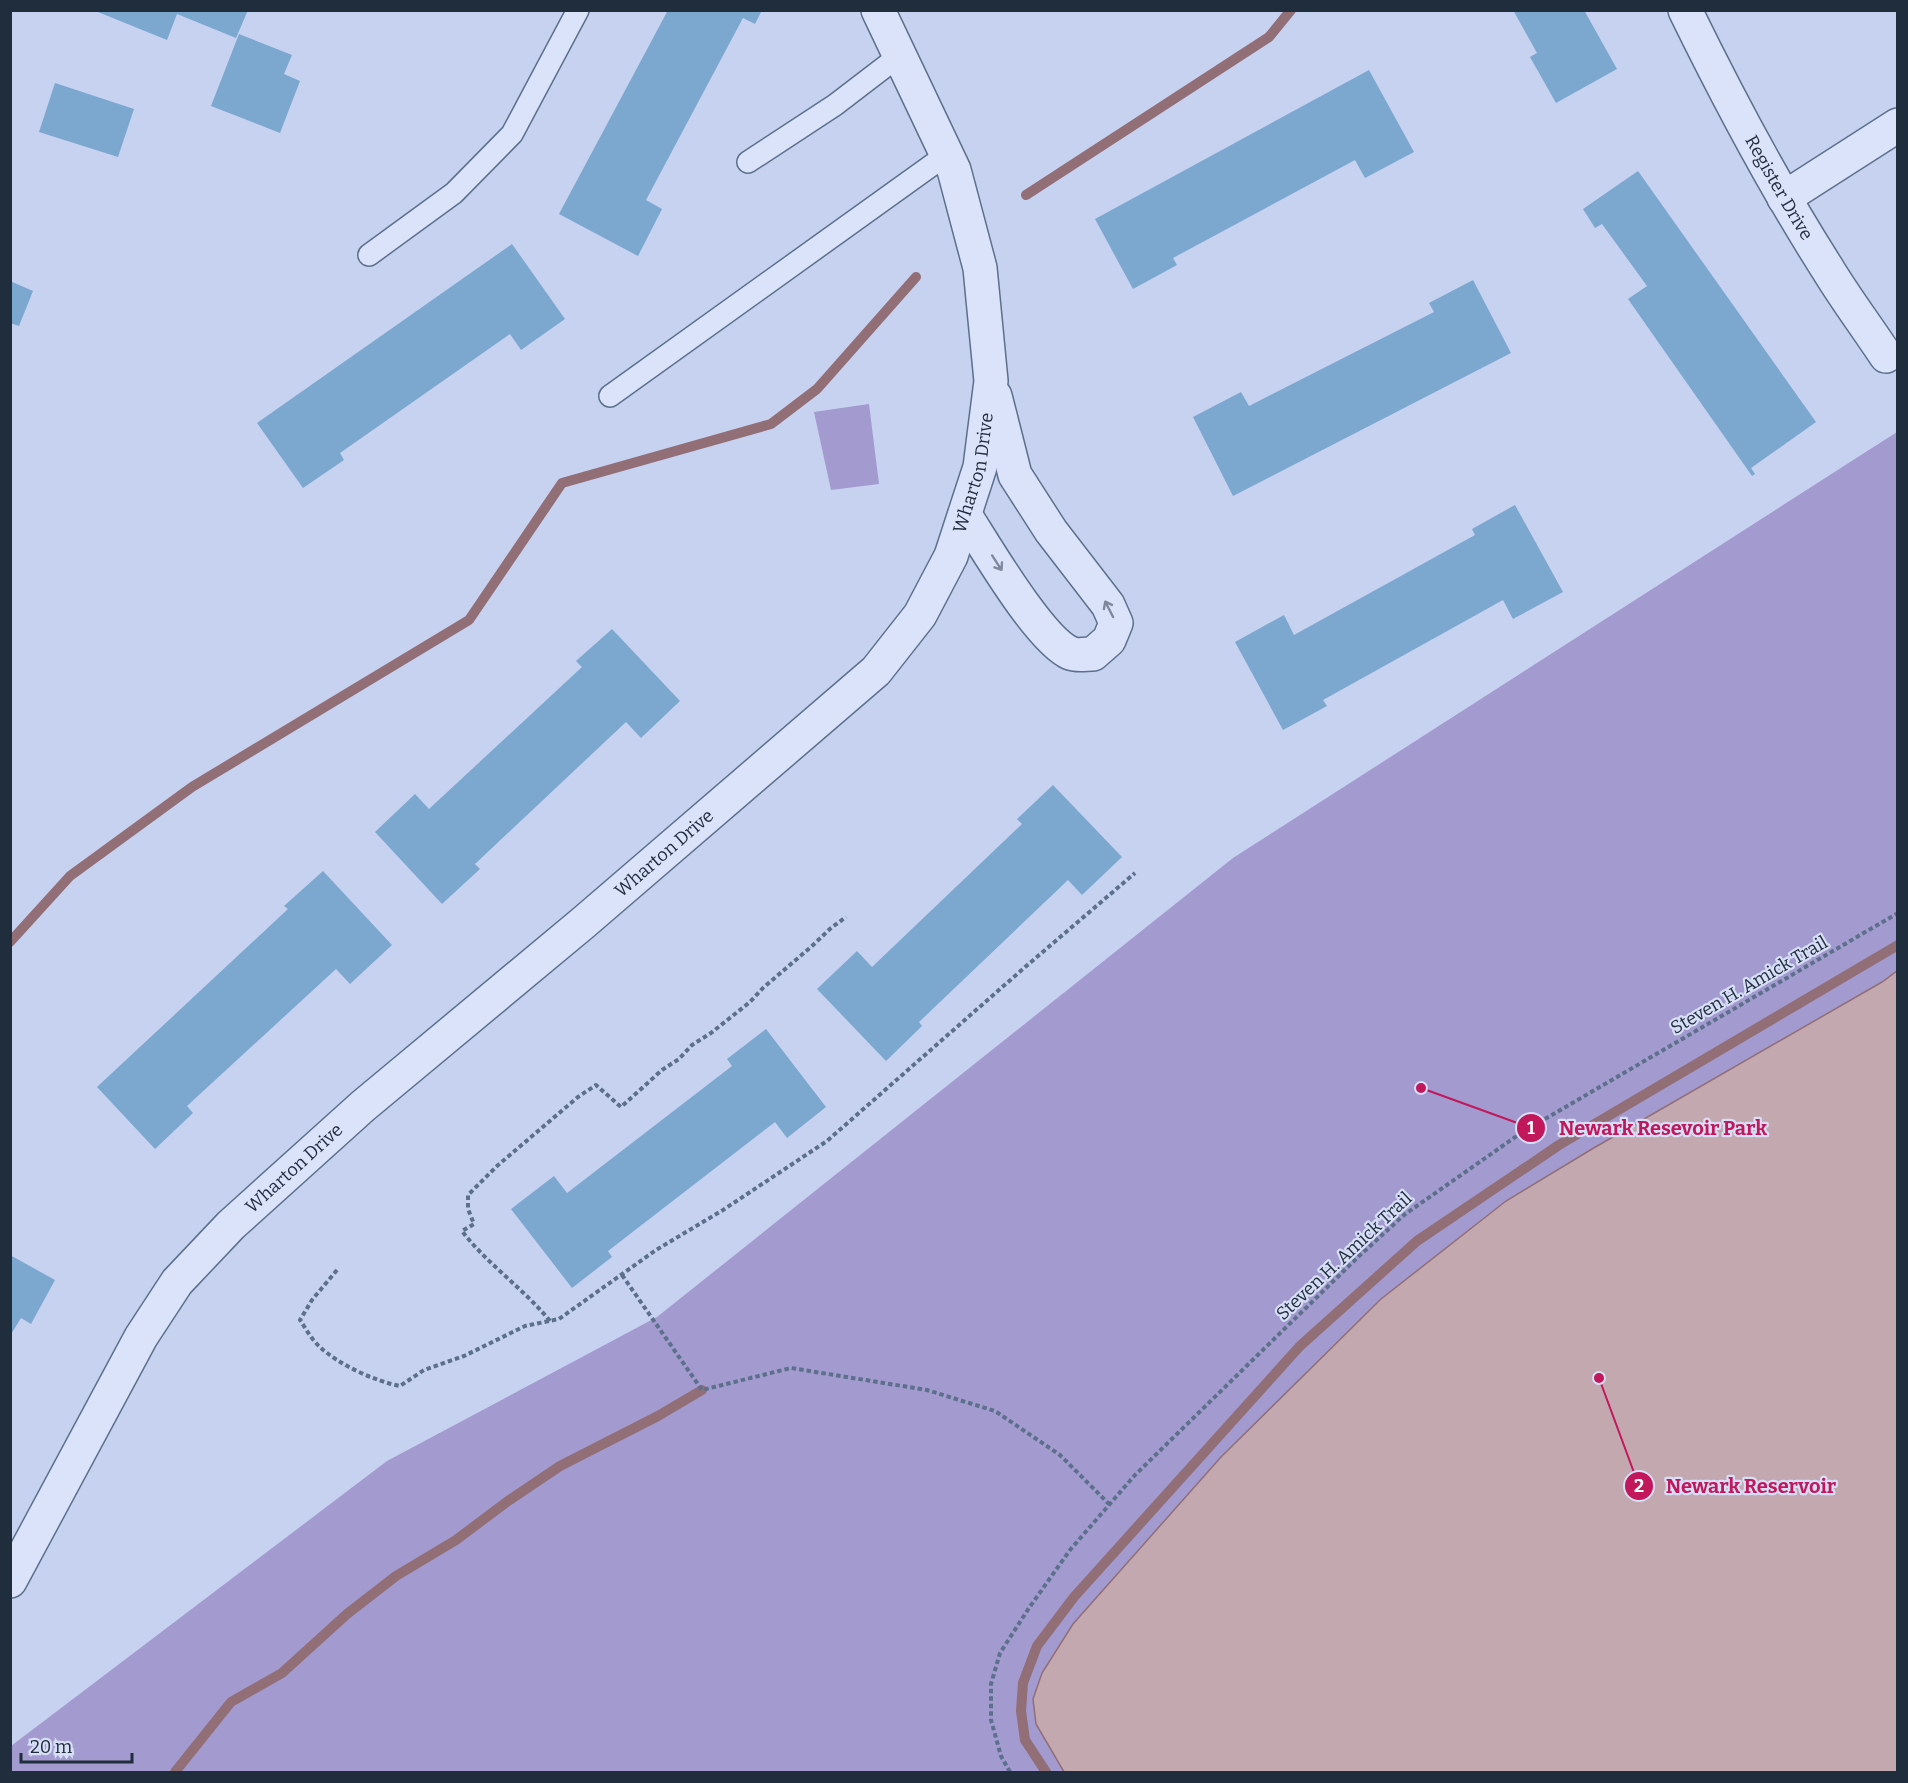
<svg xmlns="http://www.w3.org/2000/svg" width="1908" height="1783" font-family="Bitter,serif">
  <rect width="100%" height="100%" fill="#c7d1f0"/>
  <g fill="#a39acf">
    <path d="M869 404 879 484 831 490 814 412Z"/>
    <path d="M1897 432V1772H11V1746L387 1461 657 1317 1233 858Z"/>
  </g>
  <path fill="#c3a8af" stroke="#926e76" stroke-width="1.5" d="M1897 971V1772H1064L1036 1724 1033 1699 1042 1673 1073 1624 1221 1457 1381 1299 1506 1201 1592 1149 1882 982Z"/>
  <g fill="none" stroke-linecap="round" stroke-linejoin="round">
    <g stroke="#926e76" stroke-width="10">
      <path d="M1026 195 1269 37 1291 10"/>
      <path d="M10 942 70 876 192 787 469 620 562 483 771 424 817 389 916 277"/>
      <path d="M175 1772 231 1702 282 1673 347 1614 396 1576 456 1540 508 1501 560 1466 658 1416 702 1390"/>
      <path d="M1046 1772 1025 1740 1021 1711 1023 1683 1037 1646 1074 1597 1300 1346 1417 1241 1559 1145 1898 945"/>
    </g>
  </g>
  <g fill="#7ca8cf">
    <path d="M93 10H248L236 38 177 14 167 40Z"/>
    <path d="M668 10H762L755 24 743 18 646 200 662 209 638 256 559 214Z"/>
    <path d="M1513 10H1584L1617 69 1556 103 1530 57 1537 53Z"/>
    <path d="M239 34 292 55 284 74 300 81 280 133 211 106Z"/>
    <path d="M1369 70 1414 152 1365 178 1355 160 1173 258 1177 265 1133 289 1095 219Z"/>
    <path d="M55 83 134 109 118 157 39 132Z"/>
    <path d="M1638 171 1816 422 1751 468 1755 474 1752 476 1628 299 1647 286 1602 224 1595 228 1583 209Z"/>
    <path d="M512 244 565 319 521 350 510 334 340 453 344 460 303 488 257 423Z"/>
    <path d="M1473 280 1511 353 1233 496 1193 417 1241 392 1249 406 1434 312 1429 303Z"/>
    <path d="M10 281 33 291 19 326 10 323Z"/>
    <path d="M1515 505 1563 592 1513 619 1503 600 1323 700 1327 706 1283 730 1235 642 1284 615 1294 635 1475 535 1472 529Z"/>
    <path d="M612 629 680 701 641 738 626 722 475 864 480 869 442 904 375 832 415 794 429 809 582 667 576 661Z"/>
    <path d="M1053 785 1122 857 1082 895 1068 880 919 1022 922 1026 886 1061 817 989 857 951 872 967 1022 824 1017 819Z"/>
    <path d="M323 871 392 945 350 984 336 969 187 1106 193 1113 155 1149 97 1087 288 909 284 906Z"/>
    <path d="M766 1029 826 1107 787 1138 775 1122 608 1251 612 1257 572 1288 511 1209 554 1176 567 1193 732 1066 727 1059Z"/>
    <path d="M10 1255 55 1280 31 1324 21 1318 10 1336Z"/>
  </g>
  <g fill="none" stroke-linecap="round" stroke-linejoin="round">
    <defs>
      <g id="lane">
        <path d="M748 162 835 105 899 56"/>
        <path d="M369 255 454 193 512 134 578 10"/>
        <path d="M610 396 946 155"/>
      </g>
      <g id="street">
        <path id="s1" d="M1685 10C1728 98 1774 185 1827 268 1845 298 1867 327 1886 356"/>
        <path d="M1784 198 1898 125"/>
        <path d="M965 515C985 546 1039 639 1070 653 1077 656 1086 654 1093 654L1109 640 1116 623 1108 605 1051 531 1015 475 995 396"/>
        <path id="s2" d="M10 1581 141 1337 177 1282 231 1225 363 1106 583 923 876 671 920 615 951 556 980 467 991 381 980 268 954 170 878 10"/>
      </g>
    </defs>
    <use href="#lane" stroke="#5c708c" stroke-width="24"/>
    <use href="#street" stroke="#5c708c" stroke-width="36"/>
    <g stroke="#5c708c" stroke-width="4" stroke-dasharray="4.5 3" stroke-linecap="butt">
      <path d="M337 1270 312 1300 300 1320C306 1329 312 1340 320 1347 339 1365 375 1381 400 1386L424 1370 464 1356 525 1326 559 1319 656 1250 723 1210 827 1141 1024 968 1135 873"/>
      <path d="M622 1275 702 1390 791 1368 927 1390 995 1411 1060 1455 1109 1504"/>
      <path d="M550 1321C523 1288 487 1264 462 1231L474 1224 468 1209V1195L497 1166 578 1097 596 1085 621 1107 662 1070 679 1059 692 1045 711 1033 750 1002 763 988 812 946 831 928 846 917"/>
      <path d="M1010 1772 1001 1756 991 1720V1684L1000 1653 1029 1608 1070 1550 1135 1475 1357 1258 1404 1215 1521 1133 1898 913"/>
    </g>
    <use href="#lane" stroke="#dbe3fa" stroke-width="21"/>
    <use href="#street" stroke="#dbe3fa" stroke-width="33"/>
  </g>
  <defs><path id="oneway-shaft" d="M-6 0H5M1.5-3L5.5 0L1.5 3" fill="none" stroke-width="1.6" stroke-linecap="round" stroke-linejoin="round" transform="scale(1.5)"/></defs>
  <g stroke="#7e889b">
    <use href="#oneway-shaft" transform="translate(997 563) rotate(57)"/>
    <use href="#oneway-shaft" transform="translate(1109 609) rotate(-117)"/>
  </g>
  <g text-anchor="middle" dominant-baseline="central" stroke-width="4.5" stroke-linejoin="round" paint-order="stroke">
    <g font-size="18" fill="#202d3c" stroke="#d7dff7">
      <text stroke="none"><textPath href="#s1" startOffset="201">Register Drive</textPath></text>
      <text stroke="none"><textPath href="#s2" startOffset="1496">Wharton Drive</textPath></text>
      <text stroke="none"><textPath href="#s2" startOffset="992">Wharton Drive</textPath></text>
      <text transform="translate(1749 985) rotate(-30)">Steven H. Amick Trail</text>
      <text stroke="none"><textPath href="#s2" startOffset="506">Wharton Drive</textPath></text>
      <text transform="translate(1344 1256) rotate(-43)">Steven H. Amick Trail</text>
    </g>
  </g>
  <path fill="none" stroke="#c2185b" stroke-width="2" d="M1421 1088L1531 1128M1599 1378L1639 1486"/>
  <g fill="#c2185b" stroke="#d7dff7" stroke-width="2">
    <circle cx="1421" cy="1088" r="6"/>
    <circle cx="1599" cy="1378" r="6"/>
    <circle cx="1531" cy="1128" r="15"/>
    <circle cx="1639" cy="1486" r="15"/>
  </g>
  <g font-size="18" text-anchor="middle" font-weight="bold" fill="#fff">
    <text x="1531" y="1134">1</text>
    <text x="1639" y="1492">2</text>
  </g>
  <g font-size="20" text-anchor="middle" font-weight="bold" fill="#c2185b" stroke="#d7dff7" stroke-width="4.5" stroke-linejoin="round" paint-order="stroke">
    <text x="1663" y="1135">Newark Resevoir Park</text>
    <text x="1751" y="1493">Newark Reservoir</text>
  </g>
  <rect width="1908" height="1783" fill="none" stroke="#202d3c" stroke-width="24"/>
  <path d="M21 1753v9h111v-9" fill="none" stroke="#202d3c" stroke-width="3"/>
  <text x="30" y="1753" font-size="18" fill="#202d3c" stroke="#d7dff7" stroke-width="4.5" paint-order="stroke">20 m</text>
</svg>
